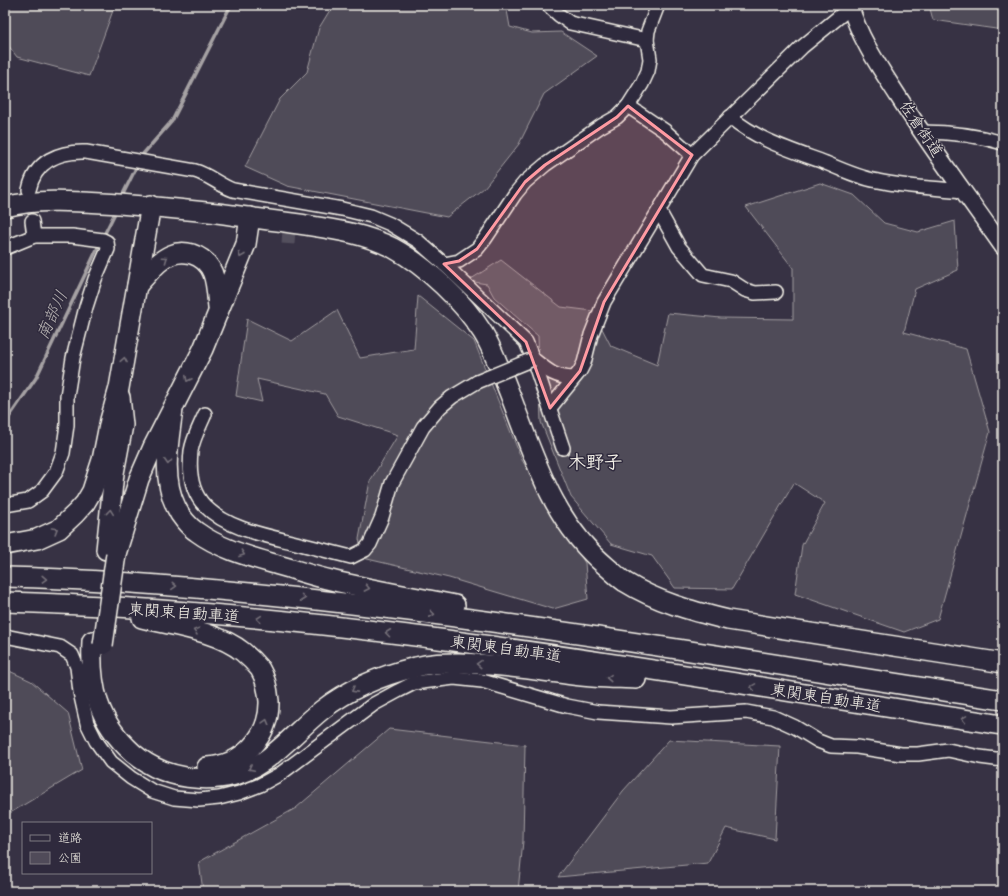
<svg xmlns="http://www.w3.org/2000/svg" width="1008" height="896" font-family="Caveat,'Klee One',sans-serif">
  <rect width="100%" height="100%" fill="#373244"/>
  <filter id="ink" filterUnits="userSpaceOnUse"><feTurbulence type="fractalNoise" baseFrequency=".025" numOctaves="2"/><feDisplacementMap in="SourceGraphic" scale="8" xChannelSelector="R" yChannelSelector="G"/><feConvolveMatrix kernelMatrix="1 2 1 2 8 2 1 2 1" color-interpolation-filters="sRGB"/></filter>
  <g filter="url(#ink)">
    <g fill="#504b59" stroke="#a29ea0">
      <path d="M5 5H115L89 76 17 57 5 41Z"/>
      <path d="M333 5H506L510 27 532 33 561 32 597 56 544 94 519 144 484 188 447 217 287 186 245 167 280 99 307 72 319 28Z"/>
      <path d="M929 5H1003V30L933 20Z"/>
      <path d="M820 183 854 195 884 223 918 232 955 221 958 270 915 289 904 332 966 349 990 432 938 619 904 632 795 594 802 545 825 503 794 483 732 589 675 588 652 556 611 544 571 497 541 422 538 336 494 297 487 284 468 281 501 260 561 307 593 311 611 346 657 365 668 313 721 318 793 319V268L746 207Z"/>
      <path d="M418 296 474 341 522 460 585 563 588 599 553 609 449 578 363 558 359 539 370 481 398 435 338 416 325 394 257 379 262 402 236 396 247 319 292 341 337 310 360 358 414 349Z"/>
      <path d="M5 669 31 681 68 713 82 770 5 816Z"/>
      <path d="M389 729 525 745 523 841 518 891H203L199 862 296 808Z"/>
      <path d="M669 740 780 746 775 839 726 828 708 863 558 877 623 791Z"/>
    </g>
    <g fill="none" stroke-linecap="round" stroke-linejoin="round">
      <g stroke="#a6a2a4" stroke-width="3.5">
        <path d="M143 154 172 121 231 5"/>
        <path d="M123 194 135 170"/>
        <path d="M103 237 115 213"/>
        <path d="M5 423 36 378 100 243"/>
      </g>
      <path stroke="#534f5d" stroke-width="13" stroke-dasharray="13 6" stroke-linecap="butt" d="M288 244 291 200"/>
      <defs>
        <g id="minor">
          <path d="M548 5 559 15 570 23 647 40"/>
          <path d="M628 106 665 131 692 155"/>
          <path d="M730 117C759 141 791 150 826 163 842 170 860 178 878 181 906 187 934 188 963 191"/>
          <path d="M922 132C950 132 976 135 1003 143"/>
          <path d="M29 190C35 161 59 151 86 152L195 171C209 175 219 185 233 190L342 209 371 216 390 224 418 241 444 264 526 342 533 359 563 448"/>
          <path d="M659 211 679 247 703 275 731 281 745 290 755 293 776 292"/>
          <path d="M32 221 34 236"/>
          <path d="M5 248 34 236H72L103 240 107 242 108 249 95 279 86 307 73 358 67 396V425L63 453 56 472 42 491 28 501 5 505"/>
          <path d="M444 264 459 261 477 249 485 239 515 194 525 182 545 165 601 126 617 117 628 106 642 84 648 71 650 59 647 40 648 31 658 5"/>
          <path d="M533 359C548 371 554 377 573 378"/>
          <path d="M550 408 580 371 584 363 591 335 604 302 692 155 802 47 851 7"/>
          <path d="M205 414C200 426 193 438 191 451 189 470 191 492 205 506 226 528 263 535 292 542 311 547 331 552 351 557L365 550 370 544 382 517 392 483 423 427 440 407 452 397 477 382"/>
          <path d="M5 636 60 647 72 655 77 667 80 692 87 723 96 741 111 762 131 778 152 791 174 798 199 800 219 798 239 793 260 785 280 774 374 704 398 691 414 683 454 678 482 681 567 706 598 712 671 717 746 712 773 717 795 727 818 741 831 746 857 747 901 754H918L948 750 980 757 1003 760"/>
        </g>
        <path id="major" d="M850 5C859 38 880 68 898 96 931 148 968 197 1003 247"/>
        <g id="highway">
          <path d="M5 207C36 199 70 201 102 203 140 205 178 209 217 213 244 217 272 220 299 224 331 229 364 233 393 248 426 266 463 301 483 333 494 351 501 372 509 392 534 456 552 522 607 567 613 572 619 578 625 582 657 602 692 611 728 620L1003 663"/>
          <path d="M137 286C147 275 157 261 171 255 178 252 185 252 192 254 217 262 216 286 218 308"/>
          <path d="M173 409C169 441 161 476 176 507 180 516 189 527 197 532 220 549 251 557 278 565 296 570 313 576 331 580 372 590 414 597 455 605"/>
          <path d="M5 545 37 539 59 529 76 513 85 503 92 491 102 460 110 420 119 388 151 205"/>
          <path d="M106 550 114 473 123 425 120 397"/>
          <path d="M116 554 139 479 153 447 203 349 246 244 250 217"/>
          <path d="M5 577C135 580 264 593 393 609 597 634 800 669 1003 700"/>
          <path d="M5 602C341 611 672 675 1003 725"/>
          <path d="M142 618C174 626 217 631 243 652 249 657 255 663 260 669 266 679 268 690 269 701 270 737 242 765 207 767"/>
          <path d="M92 641C90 687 97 721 133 753 168 783 226 788 264 761 285 746 302 726 322 710 349 689 383 675 416 667 430 663 444 663 459 663 498 664 535 670 573 675 594 678 615 678 636 679"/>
        </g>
      </defs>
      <use href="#minor" stroke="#f4f1e8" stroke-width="16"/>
      <use href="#major" stroke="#f4f1e8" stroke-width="19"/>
      <use href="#highway" stroke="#f4f1e8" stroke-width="22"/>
      <use href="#minor" stroke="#2f2a3d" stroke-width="13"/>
      <use href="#major" stroke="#2f2a3d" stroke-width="16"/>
      <use href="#highway" stroke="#2f2a3d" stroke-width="19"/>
      <defs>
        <path id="minor-bridge" d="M477 382 533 359"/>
        <path id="highway-bridge" d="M103 645 116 554"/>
      </defs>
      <use href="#minor-bridge" stroke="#f4f1e8" stroke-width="16" stroke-linecap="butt"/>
      <use href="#highway-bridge" stroke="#f4f1e8" stroke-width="22" stroke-linecap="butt"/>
      <use href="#minor-bridge" stroke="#2f2a3d" stroke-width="13"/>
      <use href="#highway-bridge" stroke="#2f2a3d" stroke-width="19"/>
    </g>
    <defs><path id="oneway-chevron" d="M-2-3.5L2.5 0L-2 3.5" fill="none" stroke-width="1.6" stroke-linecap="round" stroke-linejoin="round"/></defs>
    <g stroke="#747079">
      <use href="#oneway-chevron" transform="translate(241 255) rotate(112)"/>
      <use href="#oneway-chevron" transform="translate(165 259) rotate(-35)"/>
      <use href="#oneway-chevron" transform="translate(124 360) rotate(-80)"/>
      <use href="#oneway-chevron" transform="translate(188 379) rotate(117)"/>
      <use href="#oneway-chevron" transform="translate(168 462) rotate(93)"/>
      <use href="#oneway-chevron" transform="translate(110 512) rotate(-84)"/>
      <use href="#oneway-chevron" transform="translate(55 530) rotate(-31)"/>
      <use href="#oneway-chevron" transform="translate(242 554) rotate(20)"/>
      <use href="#oneway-chevron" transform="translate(44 579) rotate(2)"/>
      <use href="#oneway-chevron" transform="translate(174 586) rotate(4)"/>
      <use href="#oneway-chevron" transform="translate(367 588) rotate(11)"/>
      <use href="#oneway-chevron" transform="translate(303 598) rotate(7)"/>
      <use href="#oneway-chevron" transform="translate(432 614) rotate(7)"/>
      <use href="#oneway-chevron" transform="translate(259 619) rotate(-175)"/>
      <use href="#oneway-chevron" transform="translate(196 631) rotate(-165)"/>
      <use href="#oneway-chevron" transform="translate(388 633) rotate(-173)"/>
      <use href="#oneway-chevron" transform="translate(479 664) rotate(-177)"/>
      <use href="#oneway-chevron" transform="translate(609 678) rotate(-177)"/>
      <use href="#oneway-chevron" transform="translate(753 687) rotate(-171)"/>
      <use href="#oneway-chevron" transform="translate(354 690) rotate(151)"/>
      <use href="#oneway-chevron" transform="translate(964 719) rotate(-171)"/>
      <use href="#oneway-chevron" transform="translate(266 722) rotate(-74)"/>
      <use href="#oneway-chevron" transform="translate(251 768) rotate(154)"/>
    </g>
  </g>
  <path fill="#ff9aa2" fill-opacity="0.2" stroke="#ff9aa2" stroke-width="3" stroke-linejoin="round" d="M628 106 692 155 604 302 580 371 550 408 526 342 444 264 459 261 477 249 525 182 545 165 617 117Z"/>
  <g text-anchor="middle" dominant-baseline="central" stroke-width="3" stroke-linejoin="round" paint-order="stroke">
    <g font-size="16" fill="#f4f1e8" stroke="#2f2a3d">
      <text transform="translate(921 129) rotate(56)">佐倉街道</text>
      <text transform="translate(184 613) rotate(4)">東関東自動車道</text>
      <text transform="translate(506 649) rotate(8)">東関東自動車道</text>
      <text transform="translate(826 698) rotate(9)">東関東自動車道</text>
    </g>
    <g font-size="17" font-style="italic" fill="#bab6b5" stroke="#2f2a3d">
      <text transform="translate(52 315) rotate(-65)">南部川</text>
    </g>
    <g font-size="18" font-weight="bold" fill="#f4f1e8" stroke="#2f2a3d">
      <text x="595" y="462">木野子</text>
    </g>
  </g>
  <rect width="1008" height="896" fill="none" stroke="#2f2a3d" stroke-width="20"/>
  <rect x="10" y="10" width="988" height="876" fill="none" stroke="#f4f1e8" stroke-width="1.5" filter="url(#ink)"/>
  <rect x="22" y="822" width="130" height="52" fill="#2f2a3d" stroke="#7e7a81"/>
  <rect x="30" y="835" width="20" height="6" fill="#2f2a3d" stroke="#7e7a81"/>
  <text x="58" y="842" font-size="12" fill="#f4f1e8">道路</text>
  <rect x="30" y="852" width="20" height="12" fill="#504b59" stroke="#7e7a81"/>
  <text x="58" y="862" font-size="12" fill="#f4f1e8">公園</text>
</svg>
